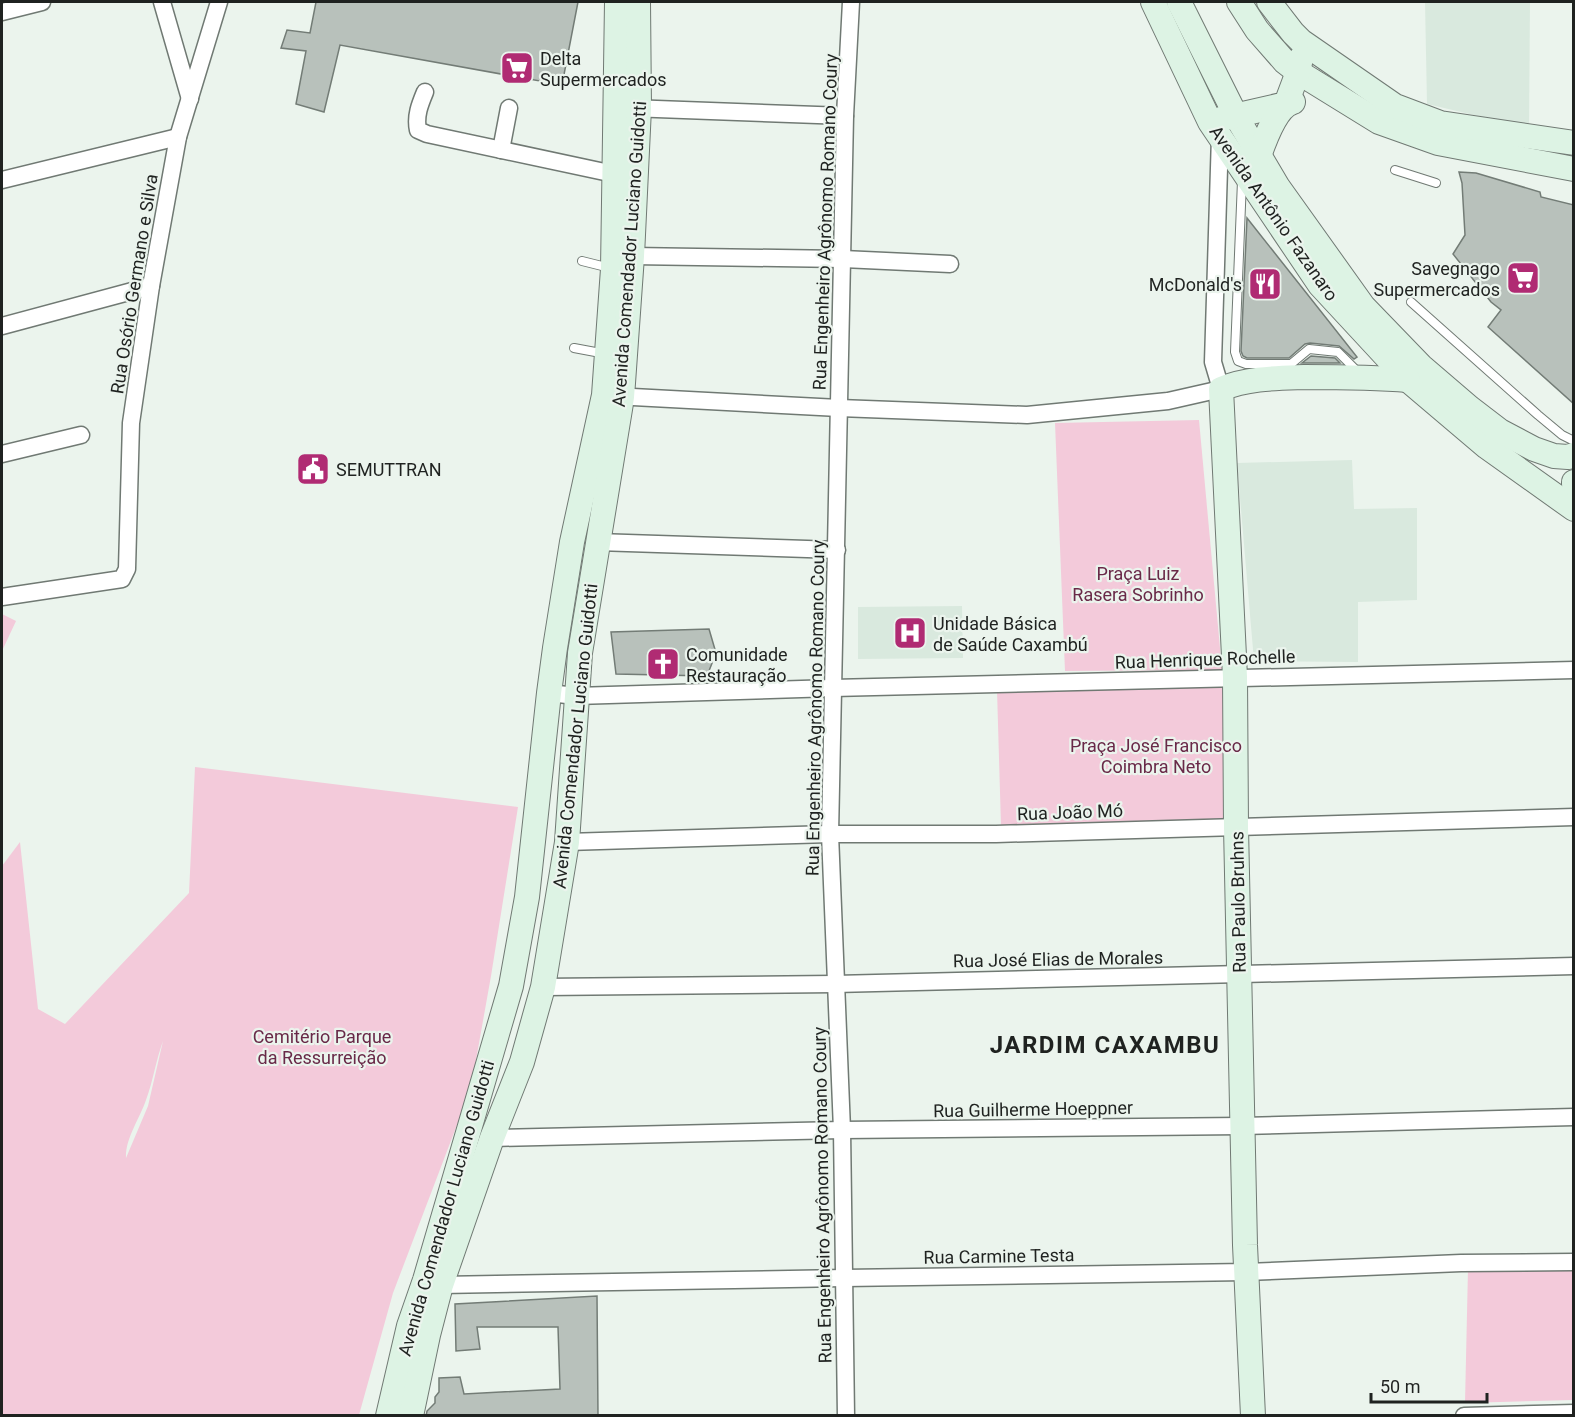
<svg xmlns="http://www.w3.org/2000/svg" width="1575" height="1417" font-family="Roboto,sans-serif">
  <rect width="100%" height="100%" fill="#ebf4ed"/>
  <g fill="#d9e9de">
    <path d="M1425 2H1530L1529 128 1427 104Z"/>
    <path d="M1352 460 1354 509 1417 508V600L1358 602V662L1254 661 1237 463Z"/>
    <path d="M962 606 963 658 858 659V607Z"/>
  </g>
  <g fill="#f3cada" fill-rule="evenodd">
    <path d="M1199 420 1222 670 1065 671 1055 423Z"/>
    <path d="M2 614 16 621 2 651Z"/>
    <path d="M1223 685 1226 822 1001 826 997 690Z"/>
    <path d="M195 767 518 807 491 976 471 1088 393 1293 359 1415 2 1416V866L20 842 38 1009 65 1024 189 893ZM163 1041 148 1106 126 1158C125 1139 140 1118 146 1100 153 1081 156 1060 163 1041Z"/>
    <path d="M1468 1269 1573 1270V1400L1465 1403Z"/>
  </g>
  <g fill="#b8c1bb" stroke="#737c76" stroke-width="1.5">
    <path d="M316 2H578L562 85 340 45 324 112 296 104 306 51 281 48 287 30 310 33Z"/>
    <path d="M1459 172 1476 173 1540 192 1541 197 1574 205V404L1488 327 1501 310 1491 302 1453 254 1465 235 1462 183Z"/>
    <path d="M1247 218 1357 357 1354 359 1339 346 1310 343 1305 344 1289 358H1247L1243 356 1241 351Z"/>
    <path d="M1311 356 1335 358 1340 363H1302Z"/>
    <path d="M709 629 716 653 707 676 616 674 611 632Z"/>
    <path d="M597 1296 598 1416H426L427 1411 435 1403V1397L439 1392V1378L460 1377 464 1394 560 1389 558 1327H477L480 1349 456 1351 455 1304Z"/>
  </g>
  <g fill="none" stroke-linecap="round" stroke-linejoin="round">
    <defs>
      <g id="lane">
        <path d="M1395 170 1436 183"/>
        <path d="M1242 181 1235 352 1238 361 1246 364H1291L1309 349 1338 352 1359 373"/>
        <path d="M582 261 610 268"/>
        <path d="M1411 302 1538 415 1562 435 1574 441"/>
        <path d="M574 348 606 354"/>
      </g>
      <g id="street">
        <path d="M162 2 190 99"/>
        <path d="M2 12 42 2"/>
        <path d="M425 92C420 104 415 116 418 130L427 134 614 174"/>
        <path d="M630 108 845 116"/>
        <path d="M501 150 509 108"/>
        <path d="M2 180 178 137"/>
        <path d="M632 256 843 259 950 264"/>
        <path d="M2 326 151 286"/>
        <path d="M614 396 839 408 1027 415 1168 401 1221 389 1213 362 1220 136"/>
        <path d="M2 454 81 435"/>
        <path d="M597 542 837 550"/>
        <path d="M2 597 122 579 127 569 131 423 151 286 178 137 219 2"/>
        <path d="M549 693 576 696 833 688 1574 670"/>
        <path d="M567 842 830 834H996L1574 817"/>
        <path d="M543 987 835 984 1574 966"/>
        <path d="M492 1138 842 1130 1242 1126 1574 1117"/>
        <path d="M432 1282 441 1285 844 1278 1246 1272 1461 1263 1574 1262"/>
        <path d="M846 1416 842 1130 830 834 845 116 851 2"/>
        <path d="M1464 1416 1574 1413"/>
      </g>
      <g id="secondary">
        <path d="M1153 2 1210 122 1320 285 1408 380 1487 447 1574 509"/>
        <path d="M1179 2 1236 116 1278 187 1363 306 1421 366 1470 408 1500 431 1534 449 1554 456 1568 457 1574 455"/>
        <path d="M1239 2 1257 30 1285 62 1298 72 1379 122 1438 143 1574 169"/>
        <path d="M1269 2 1293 33 1301 41 1395 106 1440 123 1574 143"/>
        <path d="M1221 119 1286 104 1298 72 1301 58"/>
        <path d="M1259 156C1265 139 1276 107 1293 102"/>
        <path d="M1574 482V484"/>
        <path d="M388 1416 409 1326 425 1280 511 986 527 897 549 693 555 648 572 542 604 395 613 269 617 2"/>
        <path d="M411 1416 428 1335 441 1285 492 1138 522 1062 543 987 567 842 580 653 622 397 632 256 639 108 638 2"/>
        <path d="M1253 1416 1245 1245 1236 827 1235 677 1221 389C1248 378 1276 378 1304 377 1339 377 1373 377 1408 380"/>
      </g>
    </defs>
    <use href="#lane" stroke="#707973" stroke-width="10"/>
    <use href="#street" stroke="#707973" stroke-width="19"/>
    <use href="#secondary" stroke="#707973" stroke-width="26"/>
    <use href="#lane" stroke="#fff" stroke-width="8"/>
    <use href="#street" stroke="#fff" stroke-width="16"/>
    <use href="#secondary" stroke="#ddf3e4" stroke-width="24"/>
  </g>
  <defs>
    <symbol id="supermarket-square" viewBox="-11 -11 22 22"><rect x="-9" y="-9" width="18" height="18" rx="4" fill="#b02b73" stroke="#ebf4ed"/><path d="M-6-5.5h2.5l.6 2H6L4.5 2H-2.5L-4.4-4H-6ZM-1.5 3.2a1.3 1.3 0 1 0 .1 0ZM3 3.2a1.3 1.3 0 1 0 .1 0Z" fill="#fff"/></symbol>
    <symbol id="restaurant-square" viewBox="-11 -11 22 22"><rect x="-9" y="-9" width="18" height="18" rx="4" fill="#b02b73" stroke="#ebf4ed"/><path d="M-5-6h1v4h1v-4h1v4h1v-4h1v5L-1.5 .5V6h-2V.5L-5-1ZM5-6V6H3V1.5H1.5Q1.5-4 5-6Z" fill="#fff"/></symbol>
    <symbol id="civic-square" viewBox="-11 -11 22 22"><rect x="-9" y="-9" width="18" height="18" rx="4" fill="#b02b73" stroke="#ebf4ed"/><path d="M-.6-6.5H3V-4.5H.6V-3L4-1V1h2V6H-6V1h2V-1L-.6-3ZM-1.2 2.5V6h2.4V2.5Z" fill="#fff"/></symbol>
    <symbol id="hospital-square" viewBox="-11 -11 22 22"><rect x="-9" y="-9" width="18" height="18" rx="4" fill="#b02b73" stroke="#ebf4ed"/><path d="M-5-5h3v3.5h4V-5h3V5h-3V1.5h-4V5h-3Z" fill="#fff"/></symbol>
    <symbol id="church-square" viewBox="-11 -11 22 22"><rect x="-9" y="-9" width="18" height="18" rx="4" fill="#b02b73" stroke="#ebf4ed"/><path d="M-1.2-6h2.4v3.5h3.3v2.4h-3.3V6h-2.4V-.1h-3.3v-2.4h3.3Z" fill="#fff"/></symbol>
  </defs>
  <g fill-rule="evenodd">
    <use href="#supermarket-square" x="498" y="49" width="38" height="38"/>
    <use href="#supermarket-square" x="1504" y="259" width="38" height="38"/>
    <use href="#restaurant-square" x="1246" y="265" width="38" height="38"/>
    <use href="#civic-square" x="294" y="450" width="38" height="38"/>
    <use href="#hospital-square" x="891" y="614" width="38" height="38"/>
    <use href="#church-square" x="644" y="645" width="38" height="38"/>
  </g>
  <g text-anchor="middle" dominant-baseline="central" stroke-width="4.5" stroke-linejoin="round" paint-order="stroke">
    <g font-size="18" fill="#1f2220" stroke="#ebf4ed" text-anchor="start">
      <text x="540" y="58">Delta<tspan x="540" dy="21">Supermercados</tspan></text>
      <text x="1500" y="268" text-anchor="end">Savegnago<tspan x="1500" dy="21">Supermercados</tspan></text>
      <text x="1242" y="284" text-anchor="end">McDonald's</text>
      <text x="336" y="469">SEMUTTRAN</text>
      <text x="933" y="623">Unidade Básica<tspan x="933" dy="21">de Saúde Caxambú</tspan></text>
      <text x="686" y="654">Comunidade<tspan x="686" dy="21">Restauração</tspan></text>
    </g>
    <g font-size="18" fill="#1f2220" stroke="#ebf4ed">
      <text transform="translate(1274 213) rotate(55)">Avenida Antônio Fazanaro</text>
      <text transform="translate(825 222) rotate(-88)">Rua Engenheiro Agrônomo Romano Coury</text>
      <text transform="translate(629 254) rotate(-86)">Avenida Comendador Luciano Guidotti</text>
      <text transform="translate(134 284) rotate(-81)">Rua Osório Germano e Silva</text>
      <text transform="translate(1205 659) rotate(-2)">Rua Henrique Rochelle</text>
      <text transform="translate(815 708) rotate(-89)">Rua Engenheiro Agrônomo Romano Coury</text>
      <text transform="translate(575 736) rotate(-84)">Avenida Comendador Luciano Guidotti</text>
      <text transform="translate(1070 812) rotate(-2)">Rua João Mó</text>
      <text transform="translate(1238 902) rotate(-91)">Rua Paulo Bruhns</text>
      <text transform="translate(1058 959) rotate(-1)">Rua José Elias de Morales</text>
      <text transform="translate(1033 1109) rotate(-1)">Rua Guilherme Hoeppner</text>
      <text transform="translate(822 1195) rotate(-91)">Rua Engenheiro Agrônomo Romano Coury</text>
      <text transform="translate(446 1208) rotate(-74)">Avenida Comendador Luciano Guidotti</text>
      <text transform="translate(999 1256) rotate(-1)">Rua Carmine Testa</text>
    </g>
    <g font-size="18" fill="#692948" stroke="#ebf4ed">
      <text x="1138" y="573">Praça Luiz<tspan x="1138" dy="21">Rasera Sobrinho</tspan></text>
      <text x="1156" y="745">Praça José Francisco<tspan x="1156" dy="21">Coimbra Neto</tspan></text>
      <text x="322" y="1036">Cemitério Parque<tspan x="322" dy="21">da Ressurreição</tspan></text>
    </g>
    <g font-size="24" font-weight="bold" letter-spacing="1.5" fill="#1f2220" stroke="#ebf4ed">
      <text x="1105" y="1045">JARDIM CAXAMBU</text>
    </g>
  </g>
  <rect width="1575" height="1417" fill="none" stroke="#1f2220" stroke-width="6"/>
  <path d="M1371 1393v9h116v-9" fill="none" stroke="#1f2220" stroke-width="3"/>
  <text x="1380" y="1393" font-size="18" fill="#1f2220" stroke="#ebf4ed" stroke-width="4.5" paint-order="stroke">50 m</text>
</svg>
